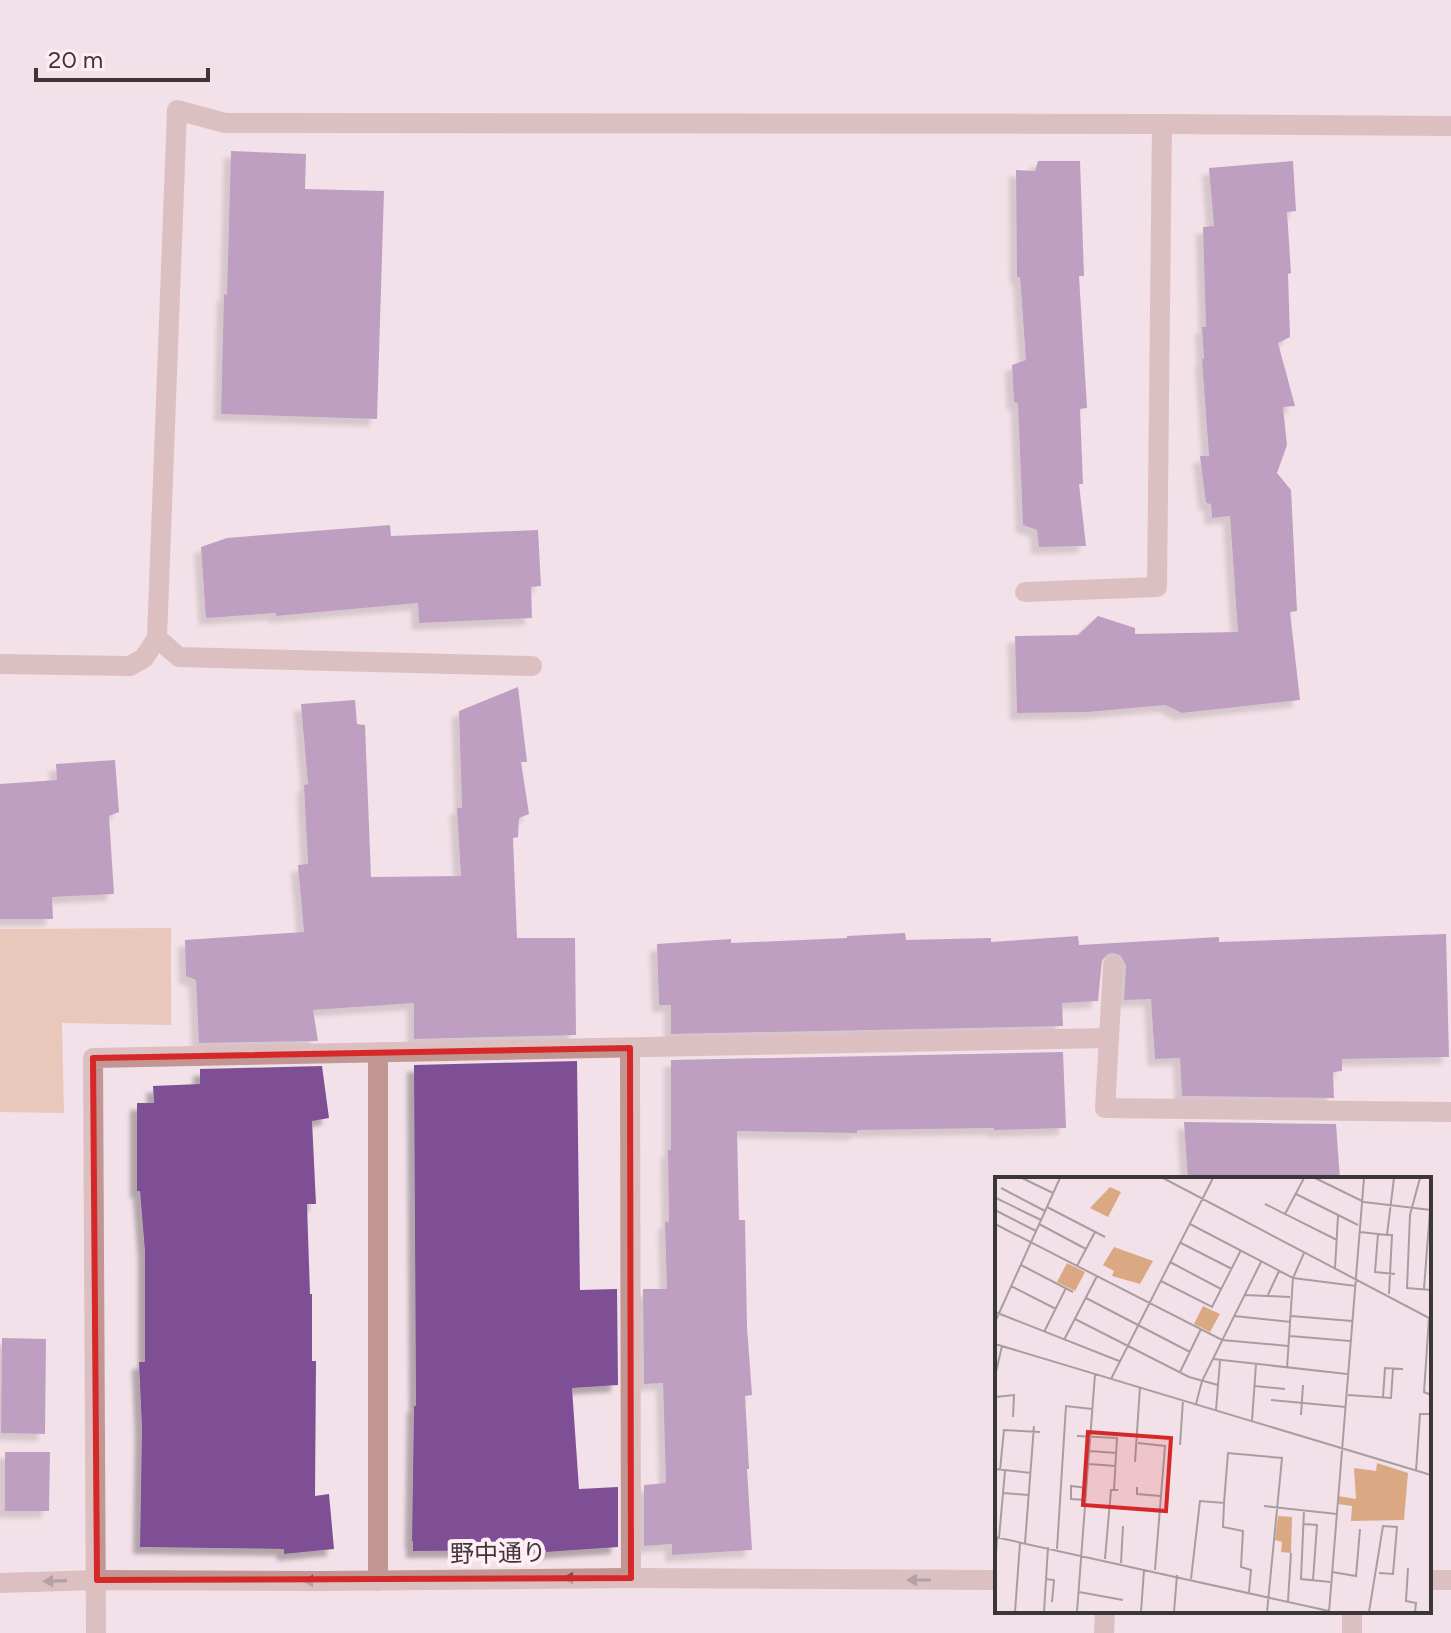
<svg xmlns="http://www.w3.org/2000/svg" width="1451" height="1633" font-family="Figtree,'Noto Sans JP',sans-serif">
  <defs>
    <filter id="shadow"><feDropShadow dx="-7" dy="7" stdDeviation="2" flood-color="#0004"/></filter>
  </defs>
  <rect width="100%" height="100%" fill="#f2e1e8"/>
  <path fill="#dba884" d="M171 928V1025L62 1023 64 1113 0 1112V929Z"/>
  <g fill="#7e5094" filter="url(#shadow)">
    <path d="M231 151 306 154 305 189 384 191 377 419 221 414 224 294 227 295Z"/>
    <path d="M1038 161H1080L1084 276H1079L1087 408 1080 409 1083 484H1079L1086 546 1039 547 1037 530 1023 525 1018 403 1014 402 1012 365 1026 360 1020 277H1017L1016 170 1035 171Z"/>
    <path d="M1293 161 1296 211 1287 212 1291 273 1288 274 1290 337 1278 343 1295 406 1283 407 1287 445 1277 473 1291 490 1297 611 1290 612 1300 700 1182 713 1165 705 1088 712 1017 713 1015 636 1078 635 1098 616 1135 628V634L1238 632 1230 516 1212 518 1211 504 1206 503 1200 456H1209L1202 359H1204L1202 327H1206L1203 227 1214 226 1209 168Z"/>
    <path d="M390 525 391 536 538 530 541 586 531 587 532 618 419 623 418 603 276 616V613L206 618 201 547 227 538Z"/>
    <path d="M518 687 527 762H521L529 814 519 818 518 837 513 838 517 938H575L576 1035 414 1039V1003L313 1010 318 1041 199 1043 196 980 186 976 185 940 304 932 298 865 308 864 304 785 308 784 301 704 355 700 357 724 365 725 371 877 461 876 457 808H462L459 711Z"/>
    <path d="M115 760 119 812 109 816 114 894 52 897 53 919H0V784L57 780 56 764Z"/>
    <path d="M905 933 906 940 991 938V942L1078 936 1079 945 1219 937V942L1446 934 1449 1057 1342 1059V1071L1333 1072 1334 1098 1182 1096 1180 1058 1155 1059 1151 999 1124 1000 1126 966 1121 956 1114 953 1108 954 1102 960 1098 1001 1062 1003 1063 1026 671 1034V1005H659L657 944 731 939V943L847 938V936Z"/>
    <path d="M1063 1052 1066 1128 994 1130V1128L857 1130V1133L737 1131 739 1220H745L747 1327 752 1395 745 1396 749 1469H747L752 1550 672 1555V1544L644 1546V1485L666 1483 663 1383 644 1384 643 1289H667L665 1222H669L668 1150H671V1060Z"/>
    <path d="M577 1061 580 1290 617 1289 618 1385 572 1388 579 1489 618 1487V1547L546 1552V1550L413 1551V1541H412L414 1406H416L414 1065Z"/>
    <path d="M322 1066 329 1118 312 1121 316 1204H307L310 1294H312V1361H316L315 1496 329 1494 334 1549 284 1554V1549L140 1547 142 1429 139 1362H145V1252L140 1191H137V1103H154L153 1086 200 1084V1069Z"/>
    <path d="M1184 1122 1336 1124 1340 1179H1188Z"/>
    <path d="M2 1338 46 1339 45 1434 1 1433Z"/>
    <path d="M5 1452H50L49 1511H5Z"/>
  </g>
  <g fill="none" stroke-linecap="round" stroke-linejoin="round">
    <g stroke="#c19693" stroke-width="20">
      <path d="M1025 592 1157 587 1162 124"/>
      <path d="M157 638 179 657 532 666"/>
      <path d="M0 664 130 666 144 658 157 638 177 110 225 123 1162 124 1451 126"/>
      <path d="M1113 966 1105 1108 1451 1112"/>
      <path d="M630 1048 631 1578"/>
      <path d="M1429 1580H1451"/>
      <path d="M378 1581V1052"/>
      <path d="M0 1583 97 1580 321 1581 631 1578 997 1580"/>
      <path d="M96 1633 93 1058 1109 1038"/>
      <path d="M1104 1633 1105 1611"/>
      <path d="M1352 1633V1611"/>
    </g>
  </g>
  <defs><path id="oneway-solid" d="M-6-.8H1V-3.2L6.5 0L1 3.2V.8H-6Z" transform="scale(2)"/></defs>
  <g fill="#645354">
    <use href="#oneway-solid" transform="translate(575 1578) rotate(179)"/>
    <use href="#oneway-solid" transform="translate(919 1580) rotate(-180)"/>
    <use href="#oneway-solid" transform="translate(55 1581) rotate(178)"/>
    <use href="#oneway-solid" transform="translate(315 1581) rotate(180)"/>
  </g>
  <path d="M0 0H1451V1633H0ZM630 1048 631 1578 97 1580 93 1058Z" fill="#f2e1e8" fill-opacity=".55" fill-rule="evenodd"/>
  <path fill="none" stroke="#d62828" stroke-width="6" stroke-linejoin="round" d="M630 1048 631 1578 97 1580 93 1058Z"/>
  <g text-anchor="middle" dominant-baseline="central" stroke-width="8" stroke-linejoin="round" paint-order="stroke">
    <g font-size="24" fill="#3c3639" stroke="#ffeef6">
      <text transform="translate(498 1553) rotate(-1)">野中通り</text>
    </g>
  </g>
  <g transform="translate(995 1177)">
    <rect width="436" height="436" fill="#f2e1e8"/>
    <path d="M115 10 126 15 113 40 95 31ZM119 70 158 84 145 107 117 99 119 94 108 88ZM72 86 90 95 80 114 62 105ZM208 129 225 137 215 155 199 147ZM382 286 413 296 409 343 356 344 357 329 343 327V319L361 322 359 291 381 294ZM283 339 297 340 296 376 286 375 287 365 280 363Z" fill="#dba884"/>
    <path fill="none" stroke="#a99da2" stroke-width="2" d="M27 1 58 16M168 1 436 142M320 1 369 25 436 33M425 1 415 38 412 111 436 113M6 11 50 34M301 17 363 48M1 21 46 43M270 27 342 63M52 30 110 60M0 33 41 54M290 37 309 1M0 47 227 163 293 169M44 47 91 72M195 47 298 101 361 109M365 55 392 58M383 57 380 95 400 97M186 66 237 92M175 85 226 112M26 88 78 115M82 89 100 55M340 91 343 39M166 104 217 130 246 73M16 109 61 132M429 112 435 33M394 117 397 58H392L399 1M250 118 295 120M272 120 284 94M91 121 195 175M0 135 124 184M239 139 296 145M296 139 357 144M434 141 429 215 436 218M80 142 194 200 223 208M0 145 65 1M49 155 71 111M295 159 355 164M69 163 102 99M0 167 436 298M218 182 352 197M292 191 298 101 309 76M185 195 206 152M0 199 7 169M116 202 218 1M259 209 290 212M353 218 396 221 398 192M0 220 19 218 18 240M388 220 390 191 408 192M276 223 351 230M201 227 207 204 266 85M221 233 225 184M306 238 308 208M257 244 261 187M82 259 122 261 119 313M143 266 170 269 160 393M185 268 188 223M95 274 121 276M140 285 145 210M94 287 121 289M0 292 36 296M5 293 9 253 45 255M421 294 425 237H436M142 310V317L165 319M8 316 33 318M91 323 76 322V309L92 311M229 326 228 350 248 354 246 390 256 393 254 415M269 329 342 337M309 333 306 402 335 405M309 347 322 348 318 403M0 360 334 434M4 361 10 294M30 366 39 249M62 372 71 229 97 232M110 382 116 313H123M126 386 128 349M413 391 411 424 421 426 420 435M0 394 2 361M337 395 361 399 365 352M51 402 59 403 57 425M196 402 205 324 229 326 233 276 287 281 272 435M84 415 128 423M293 424 296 376M20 435 25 366M49 435 53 370M82 435 100 197M146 435 149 393M179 435 182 398M334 435 369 1M374 435 388 349 402 350 398 397 384 396"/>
    <path fill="#d62828" fill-opacity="0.15" stroke="#d62828" stroke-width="4" d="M93 255 176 261 171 334 88 328Z"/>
    <rect width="436" height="436" fill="none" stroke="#3c3639" stroke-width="4"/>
  </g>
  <path d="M36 68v12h172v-12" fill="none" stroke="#3c3639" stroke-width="4"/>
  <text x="48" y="68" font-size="24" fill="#3c3639" stroke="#ffeef6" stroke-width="6" paint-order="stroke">20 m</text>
</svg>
